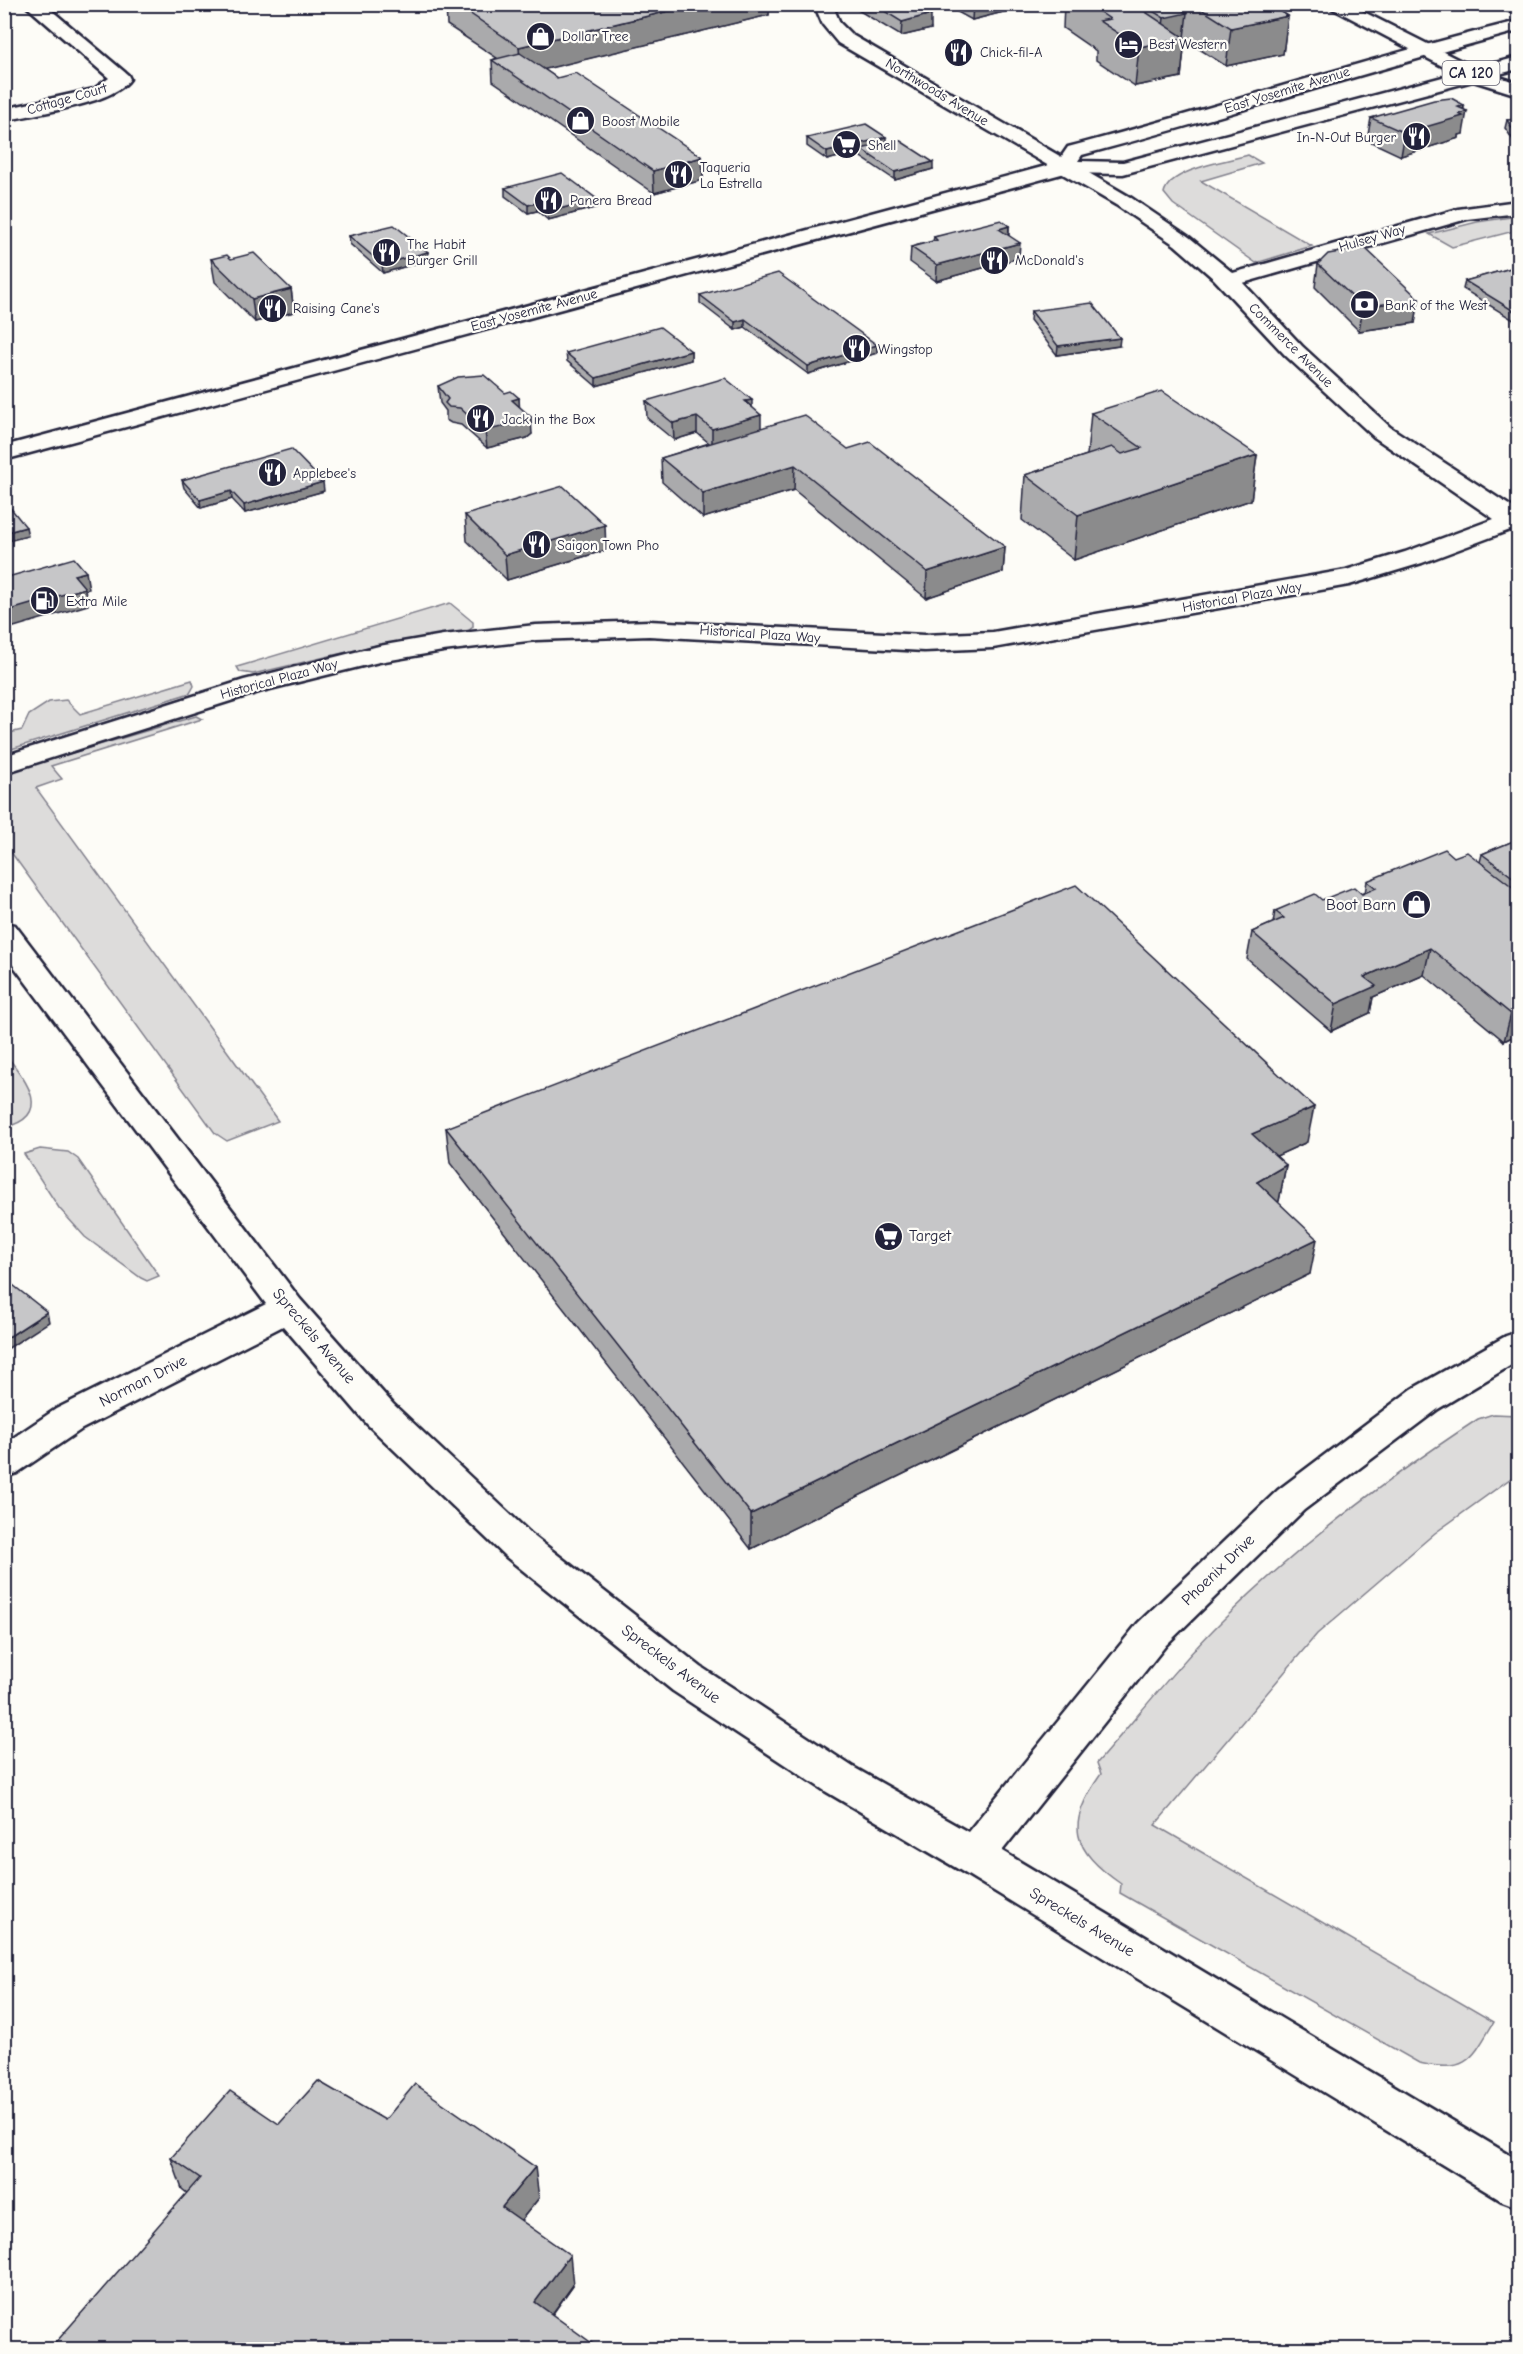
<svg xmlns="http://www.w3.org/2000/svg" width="1523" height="2354" font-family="'Comic Neue',sans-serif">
  <rect width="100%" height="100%" fill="#fdfcf7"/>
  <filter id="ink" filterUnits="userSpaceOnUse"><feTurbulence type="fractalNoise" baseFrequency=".0167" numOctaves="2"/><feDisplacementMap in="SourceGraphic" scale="12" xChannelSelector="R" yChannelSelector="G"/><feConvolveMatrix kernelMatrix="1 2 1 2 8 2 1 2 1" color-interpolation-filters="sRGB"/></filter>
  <g filter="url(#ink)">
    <g fill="#dddcdb" stroke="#807f8b" stroke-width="1.5">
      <path d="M1248 155 1262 163 1201 181 1312 246 1256 263 1173 204 1164 193C1169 169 1227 161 1248 155Z"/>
      <path d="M1518 216V230L1452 247 1429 234 1477 222Z"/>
      <path d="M450 603 473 622V627L468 631 377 645 253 674 240 672 237 667Z"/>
      <path d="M192 680 194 686 190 693 5 751V734L22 730 29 715 49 702 66 700 80 714Z"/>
      <path d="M196 716 202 719 51 766 62 779 36 788 278 1121 227 1141 215 1133 5 844V773Z"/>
      <path d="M4 1052C21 1075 57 1114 6 1127Z"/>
      <path d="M40 1149 68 1152 78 1159 159 1276 147 1281 141 1278 85 1237 59 1208 24 1154Z"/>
      <path d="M1493 1414 1518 1415V1473L1435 1533 1317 1634 1155 1825 1494 2022C1471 2061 1467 2073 1419 2063L1120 1893 1121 1884C1071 1849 1065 1825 1101 1774L1097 1763C1139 1715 1179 1663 1224 1619 1301 1543 1388 1478 1478 1419Z"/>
    </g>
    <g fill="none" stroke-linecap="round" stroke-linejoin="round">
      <defs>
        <g id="minor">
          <path d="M24 4H44L128 75 130 79C112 105 36 113 4 121V109L94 89 109 78Z"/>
          <path d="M814 4H832L840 23 852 35 1130 197 1189 237 1233 273 1458 209 1518 201V213L1467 219 1243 283 1302 346 1390 427 1518 511V531L1510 530 1422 563 1349 585 993 648 924 651 649 636 536 640 443 651 379 662 262 691 4 773V756L244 680 379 646 443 635 536 625 649 621 924 635 993 632 1346 570 1405 552 1494 519 1374 437 1286 356 1214 279 1175 245 1116 205 838 43 823 25Z"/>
          <path d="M4 923 15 925 300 1299 393 1404 531 1534 701 1667 853 1767 968 1832 1138 1623 1278 1490 1412 1389 1506 1336 1518 1332V1361L1438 1409 1304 1510 1166 1645 1002 1851 1518 2160V2207L1502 2201 958 1869 825 1791 673 1691 505 1556 367 1424 283 1326 82 1429 17 1473 4 1477V1444L56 1409 266 1304 4 953Z"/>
        </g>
        <path id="major" d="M1518 21V31C1372 70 1228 116 1082 155L1078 161 1123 162 1518 57V69L1123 174 1065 173 4 460V446L1057 163 1068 147C1219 107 1367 58 1518 21Z"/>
        <g id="highway">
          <path d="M1324 4H1348L1481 71 1518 83V95L1467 79Z"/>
          <path d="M1495 4H1518V15Z"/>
        </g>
      </defs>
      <use href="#minor" stroke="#22223b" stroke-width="5"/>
      <use href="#major" stroke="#22223b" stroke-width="5"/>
      <use href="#highway" stroke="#22223b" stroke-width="5"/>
      <use href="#minor" fill="#fdfcf7" fill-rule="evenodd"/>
      <use href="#major" fill="#fdfcf7" fill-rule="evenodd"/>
      <use href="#highway" fill="#fdfcf7" fill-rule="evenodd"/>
    </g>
    <g fill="#aaaaac" stroke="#22223b" stroke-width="1.5">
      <path d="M446 4H781L769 8V15L544 69 557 78 702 157 703 180 654 193 493 81 492 60 497 58 447 25Z"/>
      <path d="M858 4H914L931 29 901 36 858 10Z"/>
      <path d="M955 4H1035L972 20 954 10Z"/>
      <path d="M1064 4H1269L1288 16 1283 54 1226 66 1185 40 1181 77 1135 86 1096 60V51L1063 28Z"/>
      <path d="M1464 105 1463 134 1459 135V138L1401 156 1367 140 1371 118Z"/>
      <path d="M1518 119V147L1505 128 1507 120Z"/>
      <path d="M807 138 886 143 933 169 895 180 861 157V151L827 160 807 146Z"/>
      <path d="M505 188 598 207 548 220 537 211 528 213 505 196Z"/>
      <path d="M1009 226V235L1019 258 936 281 910 262 911 247 933 241 934 237Z"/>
      <path d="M349 236 428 260 383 273 350 244Z"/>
      <path d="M211 259H231L291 289 294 312 255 322 215 282Z"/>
      <path d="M1318 264 1419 299 1415 323 1359 331 1315 287Z"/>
      <path d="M1518 266V320L1515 321 1463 289 1465 281Z"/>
      <path d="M700 295 877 345V353L808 374 745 327 735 330 700 303Z"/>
      <path d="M1031 311 1119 346 1057 355 1030 320Z"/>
      <path d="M691 351V360L596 386 567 361 566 353Z"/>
      <path d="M438 386 505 393 519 398V406L532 434 527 438 487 448 461 425 451 423 446 420V411L440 403Z"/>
      <path d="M646 401 752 407 761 428 848 449 1005 547 1003 572 926 598 794 490 703 518 662 482 661 458 709 443 697 433 674 440 647 418Z"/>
      <path d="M1091 413 1257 455 1251 500 1074 560 1022 520 1025 475 1087 455Z"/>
      <path d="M182 480 324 491 245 513 232 499 201 508 184 488Z"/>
      <path d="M465 515 606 550 507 580 467 541Z"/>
      <path d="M1518 839V1034L1504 1041 1424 975 1373 997 1370 1013 1331 1031 1247 959 1252 932 1273 923 1275 911 1322 900 1362 894 1365 893 1367 881 1454 857 1480 862 1482 854Z"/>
      <path d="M446 1128 1307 1142 1276 1156 1286 1165 1279 1201 1278 1202 1310 1274 751 1549 450 1163Z"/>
      <path d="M385 2120 539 2198 521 2220 573 2285 552 2315 187 2193 182 2189 171 2158 279 2124Z"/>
    </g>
    <g fill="#8b8b8c" stroke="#22223b" stroke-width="1.5">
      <path d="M698 4H781L769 8V15L521 75 519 47Z"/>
      <path d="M973 4H1035L972 20Z"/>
      <path d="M1171 4H1186L1185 13H1187L1184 38H1185L1181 77 1135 86 1139 47 1141 9 1148 8 1144 46 1161 43 1164 18Z"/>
      <path d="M931 14V29L901 36 902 22Z"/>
      <path d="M1288 16 1283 54 1226 66 1231 28Z"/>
      <path d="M1464 105 1463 113 1467 111 1463 134 1459 135V138L1401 156 1405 133 1458 107Z"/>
      <path d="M886 137V145L861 149V151L827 160V152Z"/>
      <path d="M702 157 703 180 654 193 653 171Z"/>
      <path d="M933 162V169L895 180V172Z"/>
      <path d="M597 199 598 207 548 220V212Z"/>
      <path d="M536 203 537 211 528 213V205Z"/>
      <path d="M1009 226 1008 242 999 229Z"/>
      <path d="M1020 243 1019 258 936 281 937 265Z"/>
      <path d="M428 252V260L383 273 382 264Z"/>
      <path d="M291 289 294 312 255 322 252 299Z"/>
      <path d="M1419 299 1415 323 1359 331 1363 307Z"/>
      <path d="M1517 313H1518V320L1515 321Z"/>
      <path d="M745 319V327L735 330V322Z"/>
      <path d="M1120 338 1119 346 1057 355 1058 346Z"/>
      <path d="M877 345V353L808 374V366Z"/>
      <path d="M691 351V360L596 386V378Z"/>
      <path d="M519 398 520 415 512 400Z"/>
      <path d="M752 400V416L745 401Z"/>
      <path d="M761 415V431L712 446V429Z"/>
      <path d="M531 417 532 434 527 438 487 448 485 431Z"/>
      <path d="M697 417V433L674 440 673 423Z"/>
      <path d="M1257 455 1251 500 1074 560 1078 515Z"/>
      <path d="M795 465 794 490 703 518V493Z"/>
      <path d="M323 482 324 491 245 513 244 505Z"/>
      <path d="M231 491 232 499 201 508 200 500Z"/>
      <path d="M605 525 606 550 507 580 505 555Z"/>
      <path d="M26 527 28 536 4 542V533Z"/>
      <path d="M1005 547 1003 572 926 598 927 572Z"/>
      <path d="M86 572 89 589 85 590 88 605 4 630V612L74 575Z"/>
      <path d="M1430 948 1424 975 1373 997 1370 1013 1331 1031 1336 1004 1364 977Z"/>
      <path d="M1518 1010V1034L1504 1041 1511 1014Z"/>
      <path d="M1314 1107 1307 1142 1246 1170 1252 1134Z"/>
      <path d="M1286 1165 1279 1201 1251 1218 1257 1182Z"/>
      <path d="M1317 1239 1310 1274 751 1549V1514Z"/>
      <path d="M47 1312 49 1322 4 1351V1340Z"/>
      <path d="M535 2167 539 2198 507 2237 502 2207Z"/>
      <path d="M570 2255 573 2285 539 2332 535 2302Z"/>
    </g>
    <g fill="#c6c6c8" stroke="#22223b" stroke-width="1.5">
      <path d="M456 4H698L519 47Z"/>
      <path d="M873 4H914L931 14 902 22Z"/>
      <path d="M1088 4H1173L1187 13 1164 18 1148 8 1141 9 1185 38 1139 47 1099 21 1110 19Z"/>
      <path d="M1193 4H1269L1288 16 1231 28Z"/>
      <path d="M520 53 557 78 576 73 702 157 653 171 492 60Z"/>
      <path d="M1451 98 1464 105 1458 107 1467 111 1459 114 1463 116 1405 133 1371 118 1434 100Z"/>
      <path d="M1518 119V137L1507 120Z"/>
      <path d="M866 124 886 137 827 152 807 138Z"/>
      <path d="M899 140 933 162 895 172 861 149Z"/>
      <path d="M562 173 597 199 548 212 536 203 528 205 505 188Z"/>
      <path d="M1001 220 1009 226 999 229 1020 243 937 265 911 247 937 240 934 237Z"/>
      <path d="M394 225 428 252 382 264 349 236Z"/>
      <path d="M1365 248 1419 299 1363 307 1318 264 1328 254Z"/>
      <path d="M254 253 291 289 252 299 211 259 227 255 231 259Z"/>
      <path d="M1518 266V313H1517L1465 281Z"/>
      <path d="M778 273 877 345 808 366 745 319 735 322 700 295Z"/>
      <path d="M1092 303 1120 338 1058 346 1031 311Z"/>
      <path d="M660 327 691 351 596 378 566 353Z"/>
      <path d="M484 375 505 393 511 391 519 398 512 400 531 417 526 421 485 431 460 408 449 407 445 403 448 399 438 386 458 377Z"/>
      <path d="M725 378 752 400 745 401 761 415 712 429 697 417 673 423 646 401Z"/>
      <path d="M1162 391 1257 455 1078 515 1025 475 1112 447 1122 454 1142 448 1091 413Z"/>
      <path d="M804 415 848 449 870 442 1005 547 927 572 795 465 703 493 661 458Z"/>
      <path d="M291 449 323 482 244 505 231 491 200 500 182 480Z"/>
      <path d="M563 486 605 525 505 555 465 515Z"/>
      <path d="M9 506 26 527 4 533V507Z"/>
      <path d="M74 558 86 572 74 575 85 588 4 612V578Z"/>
      <path d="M1518 839V881L1482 854Z"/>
      <path d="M1445 849 1454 857 1467 852 1518 891V1010L1511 1014 1430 948 1364 977 1376 986 1336 1004 1252 932 1284 918 1275 911 1315 894 1322 900 1354 887 1362 894 1376 888 1367 881Z"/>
      <path d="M1076 885 1314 1107 1252 1134 1286 1165 1257 1182 1317 1239 751 1514 446 1128Z"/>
      <path d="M4 1278 47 1312 4 1340Z"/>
      <path d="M318 2081 385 2120 415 2084 535 2167 502 2207 570 2255 535 2302 600 2349H50L200 2178 171 2158 230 2091 279 2124Z"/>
    </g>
  </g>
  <defs>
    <symbol id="shop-disc" viewBox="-11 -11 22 22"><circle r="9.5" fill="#22223b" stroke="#fdfcf7"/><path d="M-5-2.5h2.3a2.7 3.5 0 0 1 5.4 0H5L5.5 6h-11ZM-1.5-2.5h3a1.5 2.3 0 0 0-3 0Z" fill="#fff"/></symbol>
    <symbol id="hotel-disc" viewBox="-11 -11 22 22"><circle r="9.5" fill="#22223b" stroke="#fdfcf7"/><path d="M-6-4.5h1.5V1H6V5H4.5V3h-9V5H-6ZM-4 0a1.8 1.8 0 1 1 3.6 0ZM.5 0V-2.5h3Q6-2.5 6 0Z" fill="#fff"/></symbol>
    <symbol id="restaurant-disc" viewBox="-11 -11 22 22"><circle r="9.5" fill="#22223b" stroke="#fdfcf7"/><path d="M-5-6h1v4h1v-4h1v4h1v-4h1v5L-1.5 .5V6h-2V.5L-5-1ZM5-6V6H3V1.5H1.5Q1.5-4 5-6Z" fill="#fff"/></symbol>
    <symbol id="supermarket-disc" viewBox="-11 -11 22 22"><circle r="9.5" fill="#22223b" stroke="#fdfcf7"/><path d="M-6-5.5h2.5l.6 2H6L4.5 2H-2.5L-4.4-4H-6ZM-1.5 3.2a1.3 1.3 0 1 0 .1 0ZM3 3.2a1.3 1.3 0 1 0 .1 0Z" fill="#fff"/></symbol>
    <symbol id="bank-disc" viewBox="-11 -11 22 22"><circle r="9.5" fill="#22223b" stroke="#fdfcf7"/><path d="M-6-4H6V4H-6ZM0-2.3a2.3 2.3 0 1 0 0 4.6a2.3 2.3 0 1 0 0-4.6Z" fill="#fff"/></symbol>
    <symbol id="fuel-disc" viewBox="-11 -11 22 22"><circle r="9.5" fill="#22223b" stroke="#fdfcf7"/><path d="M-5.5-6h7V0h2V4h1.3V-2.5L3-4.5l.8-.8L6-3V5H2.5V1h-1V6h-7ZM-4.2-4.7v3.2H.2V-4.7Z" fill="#fff"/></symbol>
  </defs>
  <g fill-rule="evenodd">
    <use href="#shop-disc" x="524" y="20" width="33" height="33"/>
    <use href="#hotel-disc" x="1112" y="28" width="33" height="33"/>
    <use href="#restaurant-disc" x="942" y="36" width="33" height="33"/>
    <use href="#shop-disc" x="564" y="104" width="33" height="33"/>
    <use href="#restaurant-disc" x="1400" y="120" width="33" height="33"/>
    <use href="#supermarket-disc" x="830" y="128" width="33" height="33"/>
    <use href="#restaurant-disc" x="662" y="158" width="33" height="33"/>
    <use href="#restaurant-disc" x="532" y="184" width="33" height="33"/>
    <use href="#restaurant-disc" x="370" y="236" width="33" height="33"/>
    <use href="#restaurant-disc" x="978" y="244" width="33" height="33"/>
    <use href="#bank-disc" x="1348" y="288" width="33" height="33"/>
    <use href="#restaurant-disc" x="256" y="292" width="33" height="33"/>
    <use href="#restaurant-disc" x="840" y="332" width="33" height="33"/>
    <use href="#restaurant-disc" x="464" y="402" width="33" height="33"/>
    <use href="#restaurant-disc" x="256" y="456" width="33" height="33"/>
    <use href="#restaurant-disc" x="520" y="528" width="33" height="33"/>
    <use href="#fuel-disc" x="28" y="584" width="33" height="33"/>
    <use href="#shop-disc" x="1400" y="888" width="33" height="33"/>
    <use href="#supermarket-disc" x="872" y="1220" width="33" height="33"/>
  </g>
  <g text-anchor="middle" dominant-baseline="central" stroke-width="4.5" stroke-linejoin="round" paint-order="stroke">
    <g font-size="14" fill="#22223b" stroke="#fdfcf7" text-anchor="start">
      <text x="562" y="36">Dollar Tree</text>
      <text x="1149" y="44">Best Western</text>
      <text x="980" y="52">Chick-fil-A</text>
      <text x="602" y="121">Boost Mobile</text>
      <text x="1396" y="137" text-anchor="end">In-N-Out Burger</text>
      <text x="868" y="145">Shell</text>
      <text x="700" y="167">Taqueria<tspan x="700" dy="16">La Estrella</tspan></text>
      <text x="570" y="200">Panera Bread</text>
      <text x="407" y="244">The Habit<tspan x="407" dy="16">Burger Grill</tspan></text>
      <text x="1015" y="260">McDonald's</text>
      <text x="1385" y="305">Bank of the West</text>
      <text x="293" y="308">Raising Cane's</text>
      <text x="878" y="349">Wingstop</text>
      <text x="502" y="419">Jack in the Box</text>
      <text x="293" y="473">Applebee's</text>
      <text x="557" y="545">Saigon Town Pho</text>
      <text x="66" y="601">Extra Mile</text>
    </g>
    <g font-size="14" fill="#22223b" stroke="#fdfcf7">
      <text transform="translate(1287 90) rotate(-17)">East Yosemite Avenue</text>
      <text transform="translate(937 92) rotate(31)">Northwoods Avenue</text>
      <text transform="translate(67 99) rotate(-16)">Cottage Court</text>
      <text transform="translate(1372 238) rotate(-16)">Hulsey Way</text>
      <text transform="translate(534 310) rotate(-15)">East Yosemite Avenue</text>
      <text transform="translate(1291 345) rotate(45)">Commerce Avenue</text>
      <text transform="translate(1242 597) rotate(-10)">Historical Plaza Way</text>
      <text transform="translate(760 634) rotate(4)">Historical Plaza Way</text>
      <text transform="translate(279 679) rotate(-15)">Historical Plaza Way</text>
    </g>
    <rect fill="#fdfcf7" stroke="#646373" stroke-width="1.5" x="1442.5" y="61" width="57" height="24" rx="4.5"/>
    <g font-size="15" font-weight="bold" fill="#22223b">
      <text x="1471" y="73">CA 120</text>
    </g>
    <g font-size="16" fill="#22223b" stroke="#fdfcf7" text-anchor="end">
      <text x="1396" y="905">Boot Barn</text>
      <text x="909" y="1236" text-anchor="start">Target</text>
    </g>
    <g font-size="16" fill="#22223b" stroke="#fdfcf7">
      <text transform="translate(314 1336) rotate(50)">Spreckels Avenue</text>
      <text transform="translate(143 1381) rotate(-27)">Norman Drive</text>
      <text transform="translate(1218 1570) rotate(-44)">Phoenix Drive</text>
      <text transform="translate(671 1664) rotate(37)">Spreckels Avenue</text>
      <text transform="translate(1082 1922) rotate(31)">Spreckels Avenue</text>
    </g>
  </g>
  <rect width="1523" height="2354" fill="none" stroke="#fdfcf7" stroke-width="24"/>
  <rect x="12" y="12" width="1499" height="2330" fill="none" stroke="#22223b" stroke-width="2" filter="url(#ink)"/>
</svg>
